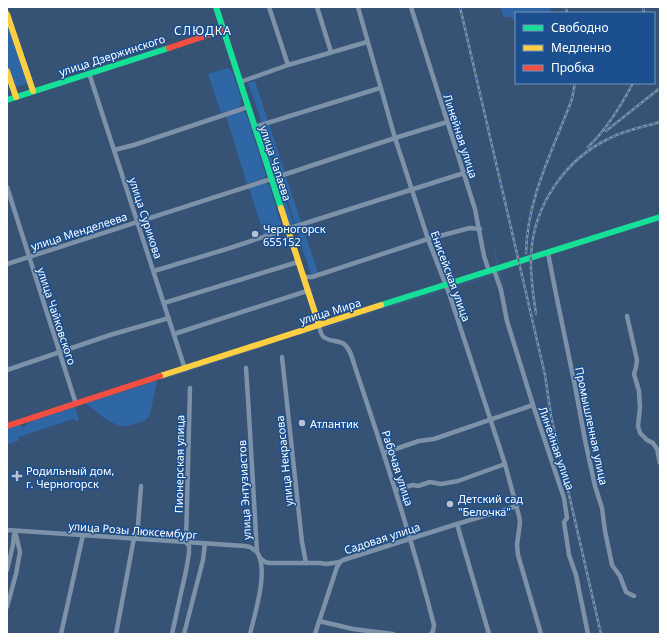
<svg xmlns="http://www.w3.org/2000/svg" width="667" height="641" font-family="'Noto Sans',sans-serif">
  <rect width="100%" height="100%" fill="#365274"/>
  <g fill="#2f66a5">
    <path d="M499 7H550L551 13H516V22L511 17H507L503 16 502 11Z"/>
    <path d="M7 21 28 84 15 87 7 63Z"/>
    <path d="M228 68 232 72 241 97V103L240 107 221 113 208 74Z"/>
    <path d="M255 81 268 121 262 123 248 83Z"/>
    <path d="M240 112H243L246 113 266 175 264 178 247 184 226 116Z"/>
    <path d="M269 124 285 172 278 174 263 127Z"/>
    <path d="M261 127 277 175H275L272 173 258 131Z"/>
    <path d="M286 177 301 222 295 224 281 179Z"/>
    <path d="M279 179 294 225 290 226 289 225 276 183V181Z"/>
    <path d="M263 183H266L269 185 281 224 280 228 264 235 249 188Z"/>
    <path d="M303 227 318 273 311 275 296 229Z"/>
    <path d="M157 381 150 415C146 420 143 422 137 423 134 424 130 425 127 426 113 428 96 411 85 403Z"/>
    <path d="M75 407 79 419 77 422 73 419 19 437 18 441 7 444V428L19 424 23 427 26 426 28 421Z"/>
  </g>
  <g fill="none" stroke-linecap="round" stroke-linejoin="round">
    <g stroke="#3b618d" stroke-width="1">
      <path d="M494 249 497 264"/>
      <path d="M499 271 504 287"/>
      <path d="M450 288 492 275"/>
      <path d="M381 309 441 291"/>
      <path d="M324 328 377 310"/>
      <path d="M297 335 315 332"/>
      <path d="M163 379 265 346"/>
      <path d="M104 398 156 381"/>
      <path d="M30 422 73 408"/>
    </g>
    <g stroke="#7d92a8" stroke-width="4.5">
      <path d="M269 7 288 65"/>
      <path d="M317 7 331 52"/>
      <path d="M358 7 395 138 428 239 450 296 505 464 519 516 520 522 517 545 518 555 541 634"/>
      <path d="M411 7 475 209 484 256 489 271"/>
      <path d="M89 73 185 369"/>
      <path d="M240 82 288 65 367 42"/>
      <path d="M254 127 380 88"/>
      <path d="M114 150 134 145 248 107"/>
      <path d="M7 187 76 404"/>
      <path d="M548 253 556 294 575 386 585 440 595 486 602 508 605 531 612 565 620 576 626 592 634 596"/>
      <path d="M7 264 271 179 395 138 447 122"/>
      <path d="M494 270 501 290 507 321 533 405 564 498 567 518 564 522 569 555 576 575 588 634"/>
      <path d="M154 271 230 248 287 229 464 173"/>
      <path d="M303 277H312L428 239 470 228 480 229"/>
      <path d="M164 303 298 262"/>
      <path d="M627 316 637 360 636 367 634 374 639 391 640 408 638 426 640 433 647 440 653 443 657 449 660 463"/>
      <path d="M319 325C321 337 323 339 335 341 338 342 342 342 344 344 351 349 353 362 356 370 384 454 412 539 434 625L433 631 431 634"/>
      <path d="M174 334 307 291"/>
      <path d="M282 357 302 542 306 563"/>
      <path d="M246 368 248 398 257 552C269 570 255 613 250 634"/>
      <path d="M7 370 110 335 169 318"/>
      <path d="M384 453 419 441 434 439 533 405"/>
      <path d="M395 490 413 485 418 486 430 482 441 484 458 481 505 464"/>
      <path d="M457 524 489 634"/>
      <path d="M7 530 245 546 250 547 257 552"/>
      <path d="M137 538 141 486"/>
      <path d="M260 558 265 562 269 563H320L326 564 340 562"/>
      <path d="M7 570 13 545 14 535"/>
      <path d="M7 607 16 574 20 552 15 531"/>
      <path d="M319 621 353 629 393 634"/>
      <path d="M61 634 83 535"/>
      <path d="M116 634 134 538"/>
      <path d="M172 634 181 593 186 571 189 553V546L186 542 190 388"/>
      <path d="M184 634 203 560 205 543"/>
      <path d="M315 634 337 567 340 562 343 560 457 524 517 506"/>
    </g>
    <g stroke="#16e098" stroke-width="6">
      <path d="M216 7 281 208"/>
      <path d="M7 100 169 48"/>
      <path d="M381 305 660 217"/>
    </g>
    <g stroke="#ffcf43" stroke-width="6">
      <path d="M7 14 33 91"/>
      <path d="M7 71 16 97"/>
      <path d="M281 208 319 325"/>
      <path d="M160 376 381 305"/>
    </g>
    <g stroke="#f24e42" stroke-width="6">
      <path d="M169 48 223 30"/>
      <path d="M7 426 160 376"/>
    </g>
    <defs>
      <g id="rail">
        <path d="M460 7 545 375 551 416 601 634"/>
        <path d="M566 7 567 13"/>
        <path d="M643 7 644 13"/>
        <path d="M606 131 660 88"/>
        <path d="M588 147C607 129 621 106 633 83"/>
        <path d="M526 253C527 198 553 150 572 99L575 83"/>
        <path d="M536 314C533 295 530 276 531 256 533 206 565 159 610 138 626 130 643 127 660 122"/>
      </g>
    </defs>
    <use href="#rail" stroke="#7e92a7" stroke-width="2.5"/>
    <use href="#rail" stroke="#1b4f8f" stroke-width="1" stroke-dasharray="3" stroke-linecap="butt"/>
  </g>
  <g fill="#b9c2ce" stroke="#1b4f8f" stroke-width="1.5">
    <circle cx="255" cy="234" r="4"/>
    <circle cx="302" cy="423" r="4"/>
    <path d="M15 470h4v4h4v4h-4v4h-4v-4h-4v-4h4z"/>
    <circle cx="450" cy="504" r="4"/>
  </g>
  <g text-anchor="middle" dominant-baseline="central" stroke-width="3" stroke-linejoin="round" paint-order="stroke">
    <g font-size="11" fill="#fff" stroke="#1b4f8f">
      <text transform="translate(112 55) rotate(-18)">улица Дзержинского</text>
      <text transform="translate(461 136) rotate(72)">Линейная улица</text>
      <text transform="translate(276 163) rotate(72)">улица Чапаева</text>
      <text transform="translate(146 218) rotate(72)">улица Сурикова</text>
      <text transform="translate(79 231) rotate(-18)">улица Менделеева</text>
      <text transform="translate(451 276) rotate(70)">Енисейская улица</text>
      <text transform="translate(330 311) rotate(-17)">улица Мира</text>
      <text transform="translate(57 316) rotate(72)">улица Чайковского</text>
      <text transform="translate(592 426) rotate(78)">Промышленная улица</text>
      <text transform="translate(557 448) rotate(71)">Линейная улица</text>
      <text transform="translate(284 461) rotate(-96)">улица Некрасова</text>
      <text transform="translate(179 464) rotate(-89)">Пионерская улица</text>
      <text transform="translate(398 468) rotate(72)">Рабочая улица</text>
      <text transform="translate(244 490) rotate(-93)">улица Энтузиастов</text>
      <text transform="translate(133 530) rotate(4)">улица Розы Люксембург</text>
      <text transform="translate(382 538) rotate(-18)">Садовая улица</text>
    </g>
    <g font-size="11" fill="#fff" stroke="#1b4f8f" text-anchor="start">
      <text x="263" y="228">Черногорск<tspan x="263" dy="13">655152</tspan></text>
      <text x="310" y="423">Атлантик</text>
      <text x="26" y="470">Родильный дом,<tspan x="26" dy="13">г. Черногорск</tspan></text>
      <text x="458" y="498">Детский сад<tspan x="458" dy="13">"Белочка"</tspan></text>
    </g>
    <g font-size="12" letter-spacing="1" fill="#fff" stroke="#1b4f8f">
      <text x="203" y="30">СЛЮДКА</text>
    </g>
  </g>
  <rect width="667" height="641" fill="none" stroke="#ffffff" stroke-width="16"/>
  <rect x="515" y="12" width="140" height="72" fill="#1b4f8f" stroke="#7695bc"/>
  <rect x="523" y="25" width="20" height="6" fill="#16e098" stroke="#7695bc"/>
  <text x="551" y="32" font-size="12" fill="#ffffff">Свободно</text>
  <rect x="523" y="45" width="20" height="6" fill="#ffcf43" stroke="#7695bc"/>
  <text x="551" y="52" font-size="12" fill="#ffffff">Медленно</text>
  <rect x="523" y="65" width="20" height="6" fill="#f24e42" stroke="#7695bc"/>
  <text x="551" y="72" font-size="12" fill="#ffffff">Пробка</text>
</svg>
